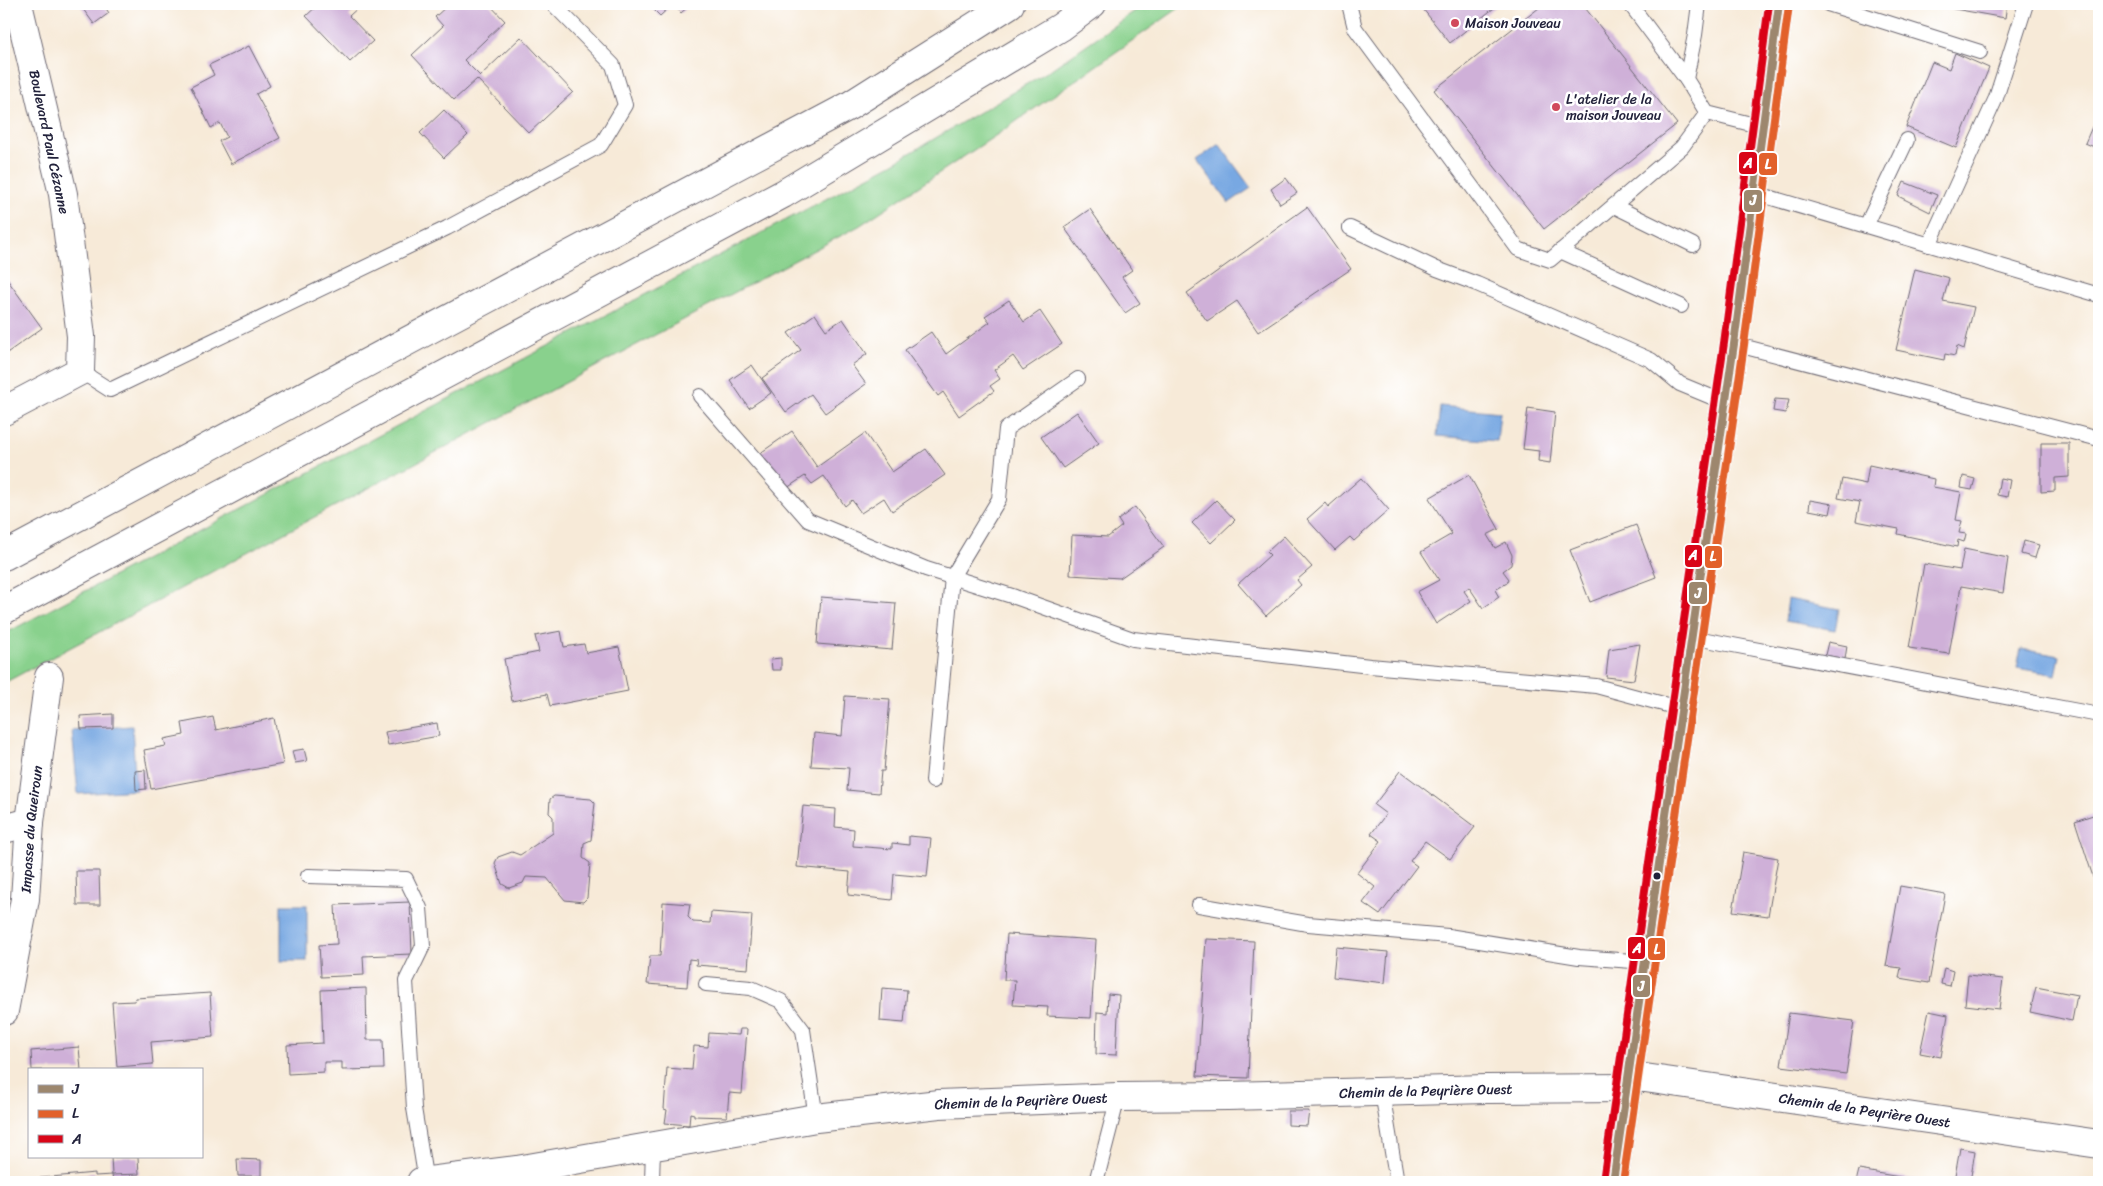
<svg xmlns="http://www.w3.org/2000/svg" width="2103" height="1186" font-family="Sriracha,sans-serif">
  <rect width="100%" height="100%" fill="#fff"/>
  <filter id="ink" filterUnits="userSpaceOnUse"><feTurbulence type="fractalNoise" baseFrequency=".02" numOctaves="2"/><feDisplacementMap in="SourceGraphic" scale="10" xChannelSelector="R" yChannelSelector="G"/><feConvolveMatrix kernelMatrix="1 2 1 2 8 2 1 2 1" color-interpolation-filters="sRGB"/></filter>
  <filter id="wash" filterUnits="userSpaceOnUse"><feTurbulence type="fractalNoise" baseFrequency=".0096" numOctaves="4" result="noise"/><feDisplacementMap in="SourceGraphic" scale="20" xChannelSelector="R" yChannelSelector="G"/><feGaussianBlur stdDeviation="1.12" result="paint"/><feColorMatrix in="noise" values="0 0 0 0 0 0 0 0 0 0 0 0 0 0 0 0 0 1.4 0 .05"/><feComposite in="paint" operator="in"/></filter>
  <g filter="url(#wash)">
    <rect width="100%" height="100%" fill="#f7ead8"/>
    <path fill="#89d18d" stroke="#567a64" d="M1145 4H1185L1001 132 859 226 4 683V634L890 165 1047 72Z"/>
    <g fill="#78a8e2" stroke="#4d658e">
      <path d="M1219 144 1251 188 1229 203 1197 160Z"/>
      <path d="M1440 406 1500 412 1497 441 1437 436Z"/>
      <path d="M1788 599 1839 609 1835 630 1785 621Z"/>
      <path d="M2021 649 2060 656 2056 675 2017 668Z"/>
      <path d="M132 726 136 790 78 794 72 730Z"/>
      <rect x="281" y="905" width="26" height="56"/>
    </g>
    <g id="blocks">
      <g fill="#cfb0d8">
        <path d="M81 4H103L109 13 94 24 80 5Z"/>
        <path d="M319 4H362L349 16 373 41 350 62 306 16Z"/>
        <path d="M449 4H489L505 21 464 60 480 76 521 37 573 92 529 133 477 79 454 100 412 55 443 26 435 17Z"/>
        <path d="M648 4H691L681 13 673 4 660 16Z"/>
        <path d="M1419 4H1499L1450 43Z"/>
        <path d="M1544 4H1582L1677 124 1544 229 1434 90Z"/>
        <path d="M1949 4H2007L2005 18 1949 8Z"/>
        <path d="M249 46 270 86 256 94 280 138 231 164 219 141 227 137 220 123 211 128 191 87 214 75 209 65Z"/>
        <path d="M1955 53 1989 68 1956 148 1906 127 1932 62 1949 69Z"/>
        <path d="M444 110 468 135 444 158 420 133Z"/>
        <path d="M2095 120 2099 121V149L2085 143Z"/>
        <path d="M4 166 9 176 4 179Z"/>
        <path d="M1286 178 1297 193 1280 204 1271 189Z"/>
        <path d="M1904 182 1937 195 1930 212 1898 196Z"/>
        <path d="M1307 207 1351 269 1258 332 1237 301 1207 321 1187 293Z"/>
        <path d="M1090 209 1132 270 1122 277 1140 303 1125 313 1064 227Z"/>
        <path d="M1915 269 1949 278 1943 301 1974 307 1964 349 1957 346 1955 356 1945 354 1944 360 1896 350Z"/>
        <path d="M4 275 42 328 4 355Z"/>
        <path d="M1009 300 1024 322 1040 311 1062 344 1023 370 1013 356 994 370 1000 379 990 386 994 391 959 416 943 392 938 396 905 350 931 332 946 354 990 322 985 316Z"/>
        <path d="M815 314 826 330 843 319 867 354 852 365 866 384 825 413 811 394 786 412 762 378 801 350 788 333Z"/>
        <path d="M752 365 771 393 749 408 730 380Z"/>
        <path d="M1775 399 1789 400 1786 413 1773 411Z"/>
        <path d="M1528 408 1555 412 1550 463 1538 461 1539 451 1523 449Z"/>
        <path d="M1077 412 1099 443 1063 468 1041 437Z"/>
        <path d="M792 431 817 467 865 433 892 472 926 449 945 475 892 511 884 498 861 513 852 500 845 506 824 476 812 484 805 476 787 488 756 456Z"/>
        <path d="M2041 443H2069V477L2055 478V491L2041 492Z"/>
        <path d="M1869 465 1934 479 1933 487 1961 492 1956 520 1962 521 1959 533 1966 534 1964 542 1958 540 1957 547 1898 534 1899 529 1856 521 1860 502 1838 498 1842 479 1866 484Z"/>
        <path d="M1469 475 1499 529 1487 535 1495 548 1506 542 1512 555 1511 565 1503 571 1509 579 1507 583 1495 590 1499 597 1483 608 1469 587 1464 591 1471 601 1436 624 1417 592 1439 580 1421 552 1452 534 1429 498Z"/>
        <path d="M1963 476 1975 479 1972 490 1961 488Z"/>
        <path d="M1361 478 1389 510 1354 541 1350 537 1335 550 1307 519 1325 503 1328 507Z"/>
        <path d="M2000 478 2010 480 2007 497 1997 495Z"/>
        <path d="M1216 500 1235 520 1211 543 1192 523Z"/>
        <path d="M1810 500 1832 504 1830 514 1809 510Z"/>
        <path d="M1135 507 1164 547 1120 578 1070 575 1072 535 1108 537 1122 526 1118 520Z"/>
        <path d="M1636 525 1656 577 1590 602 1570 550Z"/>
        <path d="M1284 536 1312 567 1297 580 1301 585 1266 616 1238 584 1270 555 1267 552Z"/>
        <path d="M2024 541 2039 545 2035 558 2021 554Z"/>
        <path d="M1964 549 2008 558 2003 593 1961 586 1949 654 1909 648 1924 564 1960 570Z"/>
        <path d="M821 597 896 603 892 650 817 644Z"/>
        <path d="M561 631 564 647 584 644 586 653 619 647 628 691 550 706 547 694 512 701 504 659 539 652 535 636Z"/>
        <path d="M1828 642 1847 646 1845 659 1825 655Z"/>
        <path d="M1640 644 1634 680 1606 677 1609 649Z"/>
        <path d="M781 658V670H772L771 659Z"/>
        <path d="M845 696 890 699 884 771H881L879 793 847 790 849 768 811 766 814 733 842 736Z"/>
        <path d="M113 714V728L81 729 80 716Z"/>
        <path d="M213 717 216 730 274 718 283 764 151 789 144 750 166 746 164 739 184 735 182 723Z"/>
        <path d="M437 723 439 736 388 745 385 732Z"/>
        <path d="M304 749 307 761 295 763 292 751Z"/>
        <path d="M145 770 146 789 136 790 135 771Z"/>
        <path d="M1400 771 1475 827 1450 859 1425 841 1410 861 1417 866 1380 915 1363 903 1375 887 1357 873 1381 841 1371 834 1386 814 1374 805Z"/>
        <path d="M554 796 591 799 595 803 591 840 584 843 583 858 590 863 587 898 583 902 565 900 547 878 526 877 523 883 509 888 502 884 495 863 498 857 512 852 520 855 553 833V817L549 813 550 799Z"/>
        <path d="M803 806 836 809 835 827 854 829 853 846 892 849V843L909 845V836L931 838 927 877 894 874 892 900 848 895 850 872 797 867Z"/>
        <path d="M2099 813V878L2094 880 2075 821Z"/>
        <path d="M1743 852 1778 858 1768 916 1733 911Z"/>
        <path d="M76 871H99L100 905H77Z"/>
        <path d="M1900 886 1945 894 1929 983 1899 978 1901 968 1886 966Z"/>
        <path d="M410 902 412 954 363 956 364 975 321 977 319 945 337 944 335 905Z"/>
        <path d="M663 902 690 904 688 917 693 922 710 923 711 912 752 915 748 969 696 965 697 960 689 959 687 987 647 984 650 956H660Z"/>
        <path d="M1007 934 1096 940 1091 1018 1047 1016 1048 1007 1013 1005 1015 980H1004Z"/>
        <path d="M1206 939 1254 941 1248 1078 1197 1076Z"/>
        <path d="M1336 947 1388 952 1385 983 1333 977Z"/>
        <path d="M1944 968 1953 971 1950 986 1941 984Z"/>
        <path d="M1968 975 2003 979 1999 1009 1965 1005Z"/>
        <path d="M2036 987 2077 995 2072 1021 2030 1012Z"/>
        <path d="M366 988 367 1040H383L384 1069 342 1070V1062H324V1072L288 1074 287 1045 323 1043 321 990Z"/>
        <path d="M882 988 907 990 904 1023 880 1021Z"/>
        <path d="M210 993 213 1037 151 1042 153 1064 117 1067 112 1002 135 1001 136 998Z"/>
        <path d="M1108 994 1119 995 1116 1055 1096 1054 1097 1012 1107 1013Z"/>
        <path d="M1929 1011 1948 1015 1941 1057 1920 1053Z"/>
        <path d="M1789 1013 1854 1021 1846 1074 1781 1066Z"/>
        <path d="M740 1029H747L742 1094 729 1093 727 1117 694 1116V1114L690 1113 689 1125 665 1123 667 1110 664 1109 667 1068 692 1070 694 1046 708 1047 709 1033 739 1035Z"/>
        <path d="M79 1047 81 1070H32L31 1051Z"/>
        <path d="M1288 1111H1309L1307 1126 1288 1125Z"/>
        <path d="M1960 1148 1975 1151 1970 1182H1954Z"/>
        <path d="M111 1157H138L139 1174 112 1175Z"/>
        <path d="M237 1159 261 1160V1176H238Z"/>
        <path d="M1859 1170 1923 1181V1182H1856Z"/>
        <path d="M95 1173V1176L112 1175 113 1182H40V1178Z"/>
        <path d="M155 1177 156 1182H143L142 1179Z"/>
      </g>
    </g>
  </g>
  <g filter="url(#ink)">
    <use href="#blocks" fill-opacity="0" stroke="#6d6872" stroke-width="1"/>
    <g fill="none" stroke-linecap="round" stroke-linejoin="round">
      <defs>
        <g id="lane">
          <path d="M1349 4 1355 28 1518 249 1550 260 1682 147 1707 113"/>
          <path d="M1630 4 1686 79"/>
          <path d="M1699 4 1695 35 1686 79 1707 113 1763 127"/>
          <path d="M1828 4 1980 52"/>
          <path d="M1755 193 2099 295"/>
          <path d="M1614 206 1693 245"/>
          <path d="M1866 226 1907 140"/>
          <path d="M1350 228 1437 269 1477 284 1651 360 1680 384 1726 403"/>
          <path d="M1929 245 1996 98 2026 4"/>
          <path d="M1560 251 1681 306"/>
          <path d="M1734 344 2099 439"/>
          <path d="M80 371 110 390 447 228 601 145 625 105 613 65 553 4"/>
          <path d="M700 396 808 520 926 569 1015 597 1133 639 1370 666 1596 686 1682 709"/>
          <path d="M1691 637 2099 715"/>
          <path d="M933 781 952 577 999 499 1006 429 1078 379"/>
          <path d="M308 876 406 879 420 908 423 946 406 981 414 1108 426 1182"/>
          <path d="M1199 905 1308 924 1448 936 1579 957 1646 962"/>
          <path d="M706 984 751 988 781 1001 803 1030 816 1118"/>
          <path d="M1382 1092 1397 1182"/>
          <path d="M652 1182 653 1146"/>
          <path d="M1096 1182 1118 1097"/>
        </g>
        <g id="street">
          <path d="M4 411 80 371 81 336 63 194 18 4"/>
          <path d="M4 829 30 822"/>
          <path id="s1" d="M4 1011 25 899 30 822 49 677"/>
          <path id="s2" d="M1629 1077 1645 1078 2099 1144"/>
          <path id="s3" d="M421 1182 517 1170 816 1118 939 1104 1118 1097 1228 1096 1486 1089 1628 1088"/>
        </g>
        <g id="secondary">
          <path d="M4 556 849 106 1010 4"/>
          <path d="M4 610 783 194 1061 27 1092 4"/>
        </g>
        <path id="primary" d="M1613 1182 1734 344 1779 4"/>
      </defs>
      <use href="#lane" stroke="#6d6872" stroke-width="16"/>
      <use href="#street" stroke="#6d6872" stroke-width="30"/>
      <use href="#secondary" stroke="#6d6872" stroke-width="30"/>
      <use href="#primary" stroke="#6d6872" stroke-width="30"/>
      <use href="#lane" stroke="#fff" stroke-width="14"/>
      <use href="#street" stroke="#fff" stroke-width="28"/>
      <use href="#secondary" stroke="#fff" stroke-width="28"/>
      <use href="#primary" stroke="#fff" stroke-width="28"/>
      <defs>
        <path id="bus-1" d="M1613 1182 1734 344 1779 4"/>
        <path id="bus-2" d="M1623 1182 1744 345 1789 5"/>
        <path id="bus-3" d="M1603 1181 1724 343 1769 4"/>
      </defs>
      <use href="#bus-1" stroke="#fff" stroke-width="11"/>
      <use href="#bus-2" stroke="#fff" stroke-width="11"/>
      <use href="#bus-3" stroke="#fff" stroke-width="11"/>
      <use href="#bus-1" stroke="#9d876e" stroke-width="8"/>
      <use href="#bus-2" stroke="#e2612b" stroke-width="8"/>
      <use href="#bus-3" stroke="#d90618" stroke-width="8"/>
    </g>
  </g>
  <g fill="#d1495b" stroke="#fff" stroke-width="2">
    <circle cx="1455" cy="23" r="5"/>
    <circle cx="1556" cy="107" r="5"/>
  </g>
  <circle fill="#22223b" stroke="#fff" stroke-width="2" cx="1657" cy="876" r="4.5"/>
  <g text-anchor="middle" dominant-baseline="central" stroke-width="5" stroke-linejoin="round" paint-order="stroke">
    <g font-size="14" fill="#22223b" stroke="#fff" text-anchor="start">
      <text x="1465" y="23">Maison Jouveau</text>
      <text x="1566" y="99">L'atelier de la<tspan x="1566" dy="16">maison Jouveau</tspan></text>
    </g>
    <g font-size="14" fill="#22223b" stroke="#fff">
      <text transform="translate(49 142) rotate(78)">Boulevard Paul Cézanne</text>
      <text stroke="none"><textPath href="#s1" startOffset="184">Impasse du Queiroun</textPath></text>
      <text stroke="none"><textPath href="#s3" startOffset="1011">Chemin de la Peyrière Ouest</textPath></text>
      <text stroke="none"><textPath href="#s3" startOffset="606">Chemin de la Peyrière Ouest</textPath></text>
      <text stroke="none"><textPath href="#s2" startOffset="238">Chemin de la Peyrière Ouest</textPath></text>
    </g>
  </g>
  <g stroke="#fff" stroke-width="2">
    <rect x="1738" y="151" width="20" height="24" rx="5" fill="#d90618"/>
    <rect x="1758" y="152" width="20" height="24" rx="5" fill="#e2612b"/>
    <rect x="1743" y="189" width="20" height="24" rx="5" fill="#9d876e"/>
    <rect x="1684" y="544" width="19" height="24" rx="5" fill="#d90618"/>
    <rect x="1704" y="545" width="19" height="24" rx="5" fill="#e2612b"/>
    <rect x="1688" y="581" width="20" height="24" rx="5" fill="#9d876e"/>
    <rect x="1627" y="936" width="19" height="24" rx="5" fill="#d90618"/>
    <rect x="1647" y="937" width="19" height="24" rx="5" fill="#e2612b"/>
    <rect x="1632" y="974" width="19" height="24" rx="5" fill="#9d876e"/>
  </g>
  <g font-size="14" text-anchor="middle" font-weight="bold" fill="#fff">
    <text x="1748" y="168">A</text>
    <text x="1768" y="169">L</text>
    <text x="1753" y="205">J</text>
    <text x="1693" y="560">A</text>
    <text x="1713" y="561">L</text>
    <text x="1698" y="598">J</text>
    <text x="1637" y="953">A</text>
    <text x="1657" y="954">L</text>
    <text x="1641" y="991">J</text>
  </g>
  <rect width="2103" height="1186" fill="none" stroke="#fff" stroke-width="20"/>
  <rect x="28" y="1068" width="175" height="90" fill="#ffffff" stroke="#a7a7b1"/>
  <rect x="38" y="1085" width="25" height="8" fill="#9d876e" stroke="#a7a7b1"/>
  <text x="72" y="1094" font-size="15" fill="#22223b">J</text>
  <rect x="38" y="1110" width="25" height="8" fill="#e2612b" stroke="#a7a7b1"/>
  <text x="72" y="1118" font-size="15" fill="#22223b">L</text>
  <rect x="38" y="1135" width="25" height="8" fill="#d90618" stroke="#a7a7b1"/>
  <text x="72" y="1144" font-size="15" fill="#22223b">A</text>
</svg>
